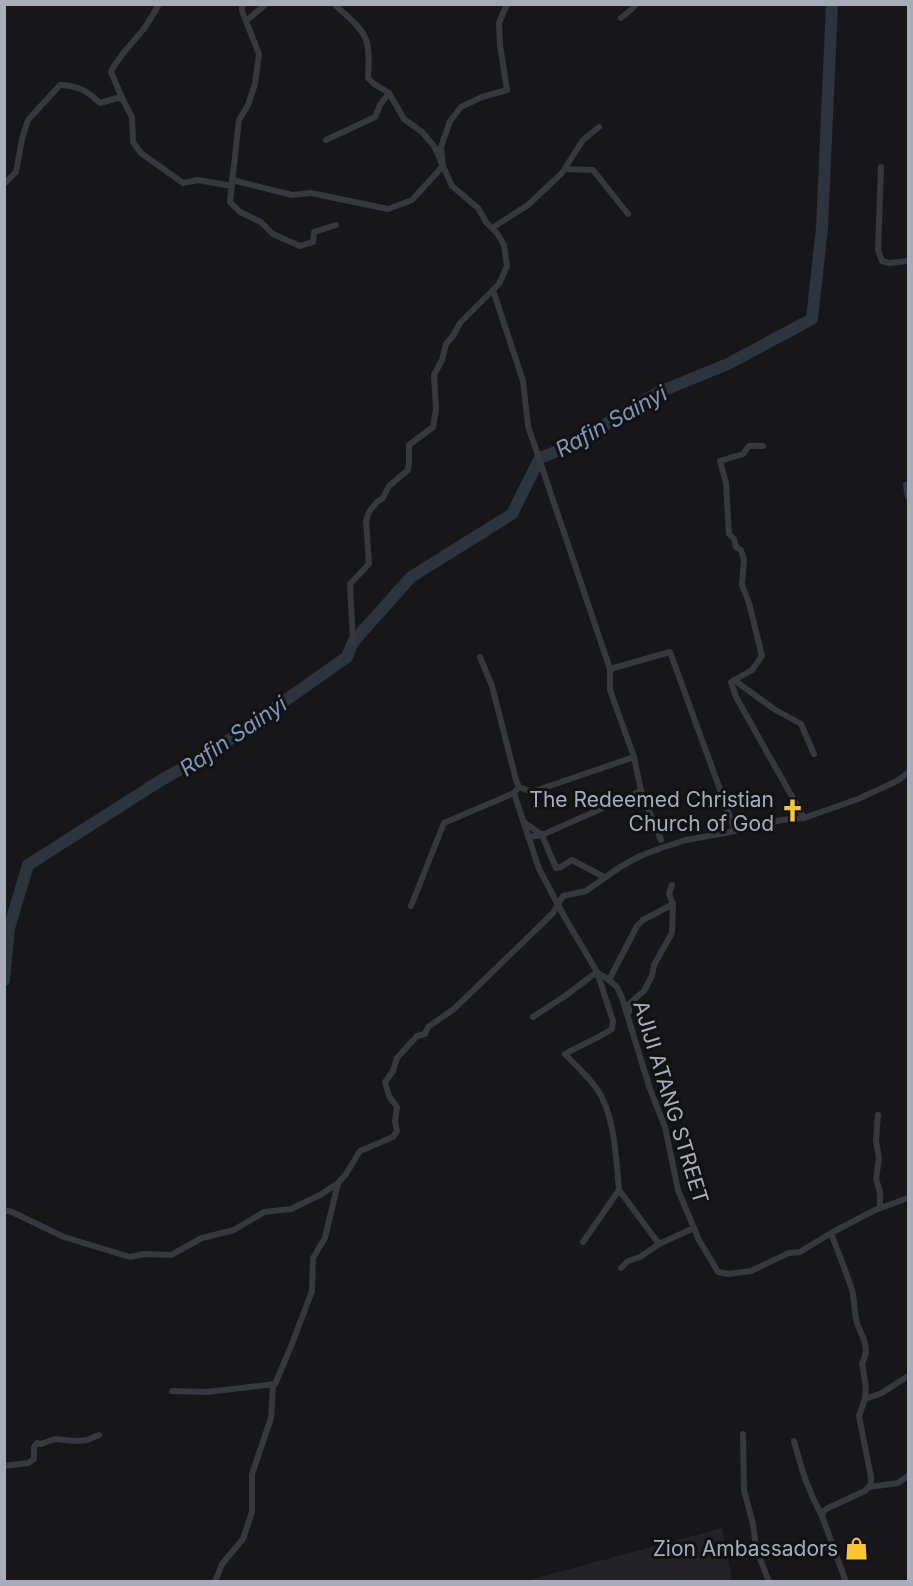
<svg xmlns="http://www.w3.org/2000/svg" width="913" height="1586" font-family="Inter,sans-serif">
  <rect width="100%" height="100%" fill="#171719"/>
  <path fill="#232226" d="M722 1528 732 1581H525Z"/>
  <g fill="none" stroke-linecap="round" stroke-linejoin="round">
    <path stroke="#2c343e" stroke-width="12" d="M4 980 9 928 28 865 163 779 212 752 347 657 353 642 411 577 512 514 540 458 568 447 659 392 728 364 812 319 822 228 832 4"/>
    <g stroke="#37383e" stroke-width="6">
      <path d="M242 4V11L259 54 255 84 248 105 239 120 230 202 240 212 261 222 273 234 300 246 313 242 314 232 336 225"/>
      <path d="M334 4C366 33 371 34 368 78L374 84 389 93 404 119 422 132 434 146 452 186 478 208 486 222 497 233 504 245 507 266 499 284 460 323 453 336 446 344 442 360 434 375 436 409 433 427 409 445V462L408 470 389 486 383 498 377 502 369 512 366 521 369 564 350 584 353 642"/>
      <path d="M621 18 632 9 636 4"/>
      <path d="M246 21 266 4"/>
      <path d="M123 100 111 72C118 56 132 44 143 30 149 22 154 13 159 4"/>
      <path d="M326 140 375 117 380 105 389 93"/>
      <path d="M881 167 878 250 882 261 889 263 908 261"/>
      <path d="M565 169 593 170 628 214"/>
      <path d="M232 180 292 195 311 193 388 209 412 200 443 166 441 147 450 121 461 107 482 97 507 90 500 45 499 23 507 4"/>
      <path d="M4 184 16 172 22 139 28 120 60 85C79 86 86 90 100 103L117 98 123 100 132 117 133 142 141 153 183 183 198 180 232 186"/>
      <path d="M492 228 528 205 562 173 583 140 599 127"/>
      <path d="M493 290 523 381 528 426 610 669V690L634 757 641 791 661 840"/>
      <path d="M763 446H749L743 454 720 461 726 483 729 534 734 539 736 547 741 550 744 560 742 585 749 603 762 656 752 670 731 682 736 697 804 818"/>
      <path d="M906 485 908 497"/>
      <path d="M480 657 492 686 516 780 519 787 514 793 539 869 564 916 597 972 609 980 617 987 622 998 650 1089 665 1127 678 1190 699 1240 718 1272 728 1274 751 1271 789 1253 800 1252 831 1233 875 1210 908 1198"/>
      <path d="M610 669 670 652 735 831"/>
      <path d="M734 680 774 709 801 724 814 754"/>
      <path d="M519 787 532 792 634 757"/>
      <path d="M525 823 542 835 556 868 561 867 572 860 604 877"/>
      <path d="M529 837 542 835 641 791"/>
      <path d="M411 906 444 823 514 793"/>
      <path d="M609 980 637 926 643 920 673 904"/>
      <path d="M629 1012V1004L644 991 652 976 654 965 672 933 673 904 669 894 672 885"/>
      <path d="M533 1017 565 996 597 972 613 1021 612 1029C597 1039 580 1045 565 1054 575 1065 588 1076 597 1089 615 1115 616 1159 619 1190L583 1242"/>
      <path d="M878 1115 876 1141 879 1158 876 1179 880 1192V1208"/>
      <path d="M619 1190 659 1244 694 1228"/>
      <path d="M4 1210 12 1212 64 1237 130 1257 144 1254 171 1255 202 1238 234 1230 264 1212 291 1209 320 1195 338 1183 346 1174 360 1151 393 1137 397 1131 395 1121 397 1107 389 1096 385 1082 393 1071 397 1058 417 1036 425 1034 428 1027 454 1009 553 913 563 896 586 891 620 867 640 856 661 848 686 840 725 833 782 820 804 818 858 799 897 781 908 773"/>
      <path d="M831 1233C838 1252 846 1271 852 1290 855 1301 854 1313 857 1323 862 1337 871 1348 862 1363L866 1388 865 1399 859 1416 871 1477V1484L865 1491 828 1508 824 1511 822 1516 846 1582"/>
      <path d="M621 1268 628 1261 640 1257 659 1244"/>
      <path d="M172 1391 207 1392 275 1384 292 1344 312 1291 313 1258 325 1238 338 1183"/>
      <path d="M865 1399 882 1393 908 1376"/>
      <path d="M743 1434 744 1490 753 1524 756 1548 769 1582"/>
      <path d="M794 1441C802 1470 807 1489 822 1516"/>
      <path d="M4 1466 28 1463 34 1459V1447L37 1443 41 1444 55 1439 76 1441 87 1440 99 1435"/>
      <path d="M869 1487 898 1483 908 1476"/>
      <path d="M215 1582 222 1564 243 1539 252 1512V1474L271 1418 273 1384"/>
    </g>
  </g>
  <defs>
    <symbol id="church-bare" viewBox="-9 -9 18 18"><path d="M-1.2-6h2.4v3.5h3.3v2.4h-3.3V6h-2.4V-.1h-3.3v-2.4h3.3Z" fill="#fcc62c" stroke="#121214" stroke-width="2.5" paint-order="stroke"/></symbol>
    <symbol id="shop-bare" viewBox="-9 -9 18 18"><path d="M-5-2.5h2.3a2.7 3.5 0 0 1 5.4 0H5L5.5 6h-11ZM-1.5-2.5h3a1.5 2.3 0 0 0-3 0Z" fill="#fcc62c" stroke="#121214" stroke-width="2.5" paint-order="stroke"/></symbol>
  </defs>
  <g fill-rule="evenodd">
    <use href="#church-bare" x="776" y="794" width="33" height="33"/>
    <use href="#shop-bare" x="840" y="1532" width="33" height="33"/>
  </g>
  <g text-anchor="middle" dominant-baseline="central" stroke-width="6" stroke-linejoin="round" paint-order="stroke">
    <g font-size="21" fill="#a8acb9" stroke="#121214" text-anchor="end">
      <text x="774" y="799">The Redeemed Christian<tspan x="774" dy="24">Church of God</tspan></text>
      <text x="838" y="1548">Zion Ambassadors</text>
    </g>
    <g font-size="21" fill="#a8acb9" stroke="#121214">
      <text transform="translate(671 1102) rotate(73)">AJIJI ATANG STREET</text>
    </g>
    <g font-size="22" font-style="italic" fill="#7d97b6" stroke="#121214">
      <text transform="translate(611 421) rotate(-29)">Rafin Sainyi</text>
      <text transform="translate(233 736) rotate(-34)">Rafin Sainyi</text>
    </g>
  </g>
  <rect width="913" height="1586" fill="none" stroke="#a8acb9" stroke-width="12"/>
</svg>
